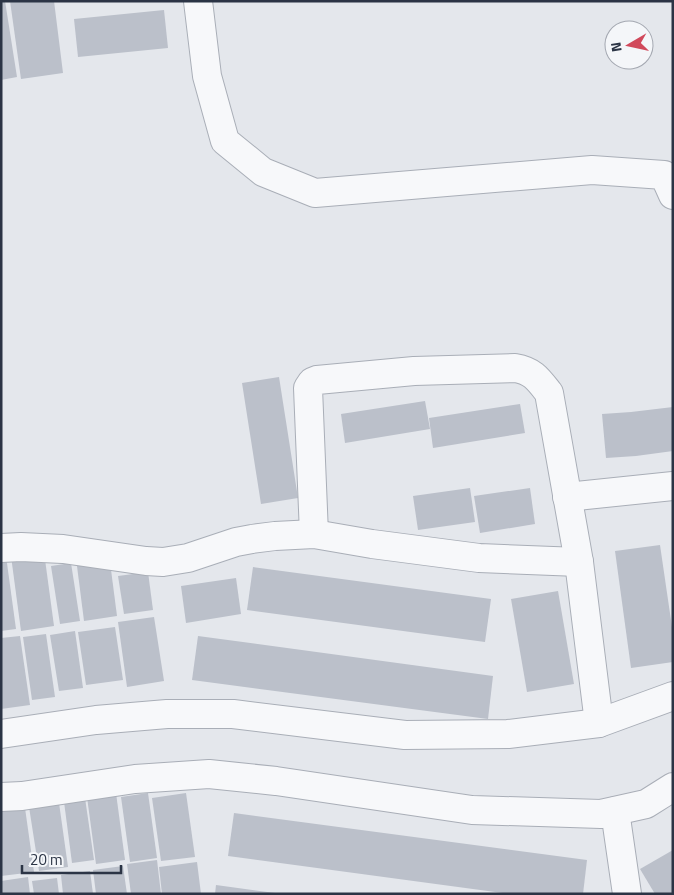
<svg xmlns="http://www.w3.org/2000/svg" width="674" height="895" font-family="'Titillium Web',sans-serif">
  <rect width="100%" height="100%" fill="#e4e7ec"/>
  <g fill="#bbc0ca">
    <path d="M1 1H5L17 77 1 80Z"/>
    <path d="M10 1H54L63 73 21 79Z"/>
    <path d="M164 10 168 48 78 57 74 19Z"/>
    <path d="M279 377 298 498 261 504 242 383Z"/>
    <path d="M425 401 430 429 345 443 341 414Z"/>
    <path d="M520 404 525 433 433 448 429 418Z"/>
    <path d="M673 407V451L636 456 606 458 602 414 631 412Z"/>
    <path d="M470 488 475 522 418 530 413 496Z"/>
    <path d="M530 488 535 524 480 533 474 496Z"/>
    <path d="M660 545 673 634V662L631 668 615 551Z"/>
    <path d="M44 552 54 626 21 631 11 556Z"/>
    <path d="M1 556H6L16 629 1 631Z"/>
    <path d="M110 562 117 616 84 621 77 566Z"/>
    <path d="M71 563 80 621 60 624 51 566Z"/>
    <path d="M253 567 491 599 485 642 247 610Z"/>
    <path d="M148 572 153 610 124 614 118 576Z"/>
    <path d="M236 578 241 614 186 623 181 586Z"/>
    <path d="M558 591 574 684 527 692 511 599Z"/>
    <path d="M154 617 164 681 127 687 118 622Z"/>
    <path d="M115 627 123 680 86 685 78 632Z"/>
    <path d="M75 631 83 688 59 691 50 635Z"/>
    <path d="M46 634 55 697 32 700 23 637Z"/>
    <path d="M20 636 30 705 1 709V638Z"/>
    <path d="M198 636 493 676 488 719 192 680Z"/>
    <path d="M84 791 94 860 72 863 63 794Z"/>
    <path d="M116 793 125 860 96 864 87 797Z"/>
    <path d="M148 793 157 858 130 862 121 797Z"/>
    <path d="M186 793 195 857 161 861 152 798Z"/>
    <path d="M59 803 68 867 39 871 29 807Z"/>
    <path d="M25 808 34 872 1 876V811Z"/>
    <path d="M234 813 587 860 583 894H510L228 856Z"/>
    <path d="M673 850V894H655L640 869Z"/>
    <path d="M157 860 161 894H131L127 864Z"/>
    <path d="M197 862 201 894H162L159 867Z"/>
    <path d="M123 866 127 894H96L93 870Z"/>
    <path d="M90 871 93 894H63L61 875Z"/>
    <path d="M28 877 30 894H2L1 881Z"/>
    <path d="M57 878 59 894H34L32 881Z"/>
    <path d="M216 885 275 893V894H215Z"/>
  </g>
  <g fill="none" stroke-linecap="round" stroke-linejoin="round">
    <defs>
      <g id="minor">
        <path d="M198 1 207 76 225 141 263 172 315 193 592 170 664 175 673 195"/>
        <path d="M567 497 673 486"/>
        <path d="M314 534 308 388 312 382 317 380 414 371 515 368C533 371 538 379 549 393L579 562 599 723"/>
        <path d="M1 548 21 547 63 549 146 561 163 562 188 558 236 542 252 539 275 536 314 534 372 544 479 558 579 562"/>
        <path d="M1 734 96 720 167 714H233L405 735 508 734 599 723 673 696"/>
        <path d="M1 797 22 796 135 779 209 774 276 781 472 810 601 814 646 804 673 787"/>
        <path d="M615 811 627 894"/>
      </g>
    </defs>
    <use href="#minor" stroke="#a9aeb7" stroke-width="30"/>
    <use href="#minor" stroke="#f7f8fa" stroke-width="28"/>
  </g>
  <rect width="674" height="895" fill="none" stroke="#2b3445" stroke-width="5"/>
  <g transform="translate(629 45) rotate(261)"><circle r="24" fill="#f4f6f9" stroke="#a4a8b1"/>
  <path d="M0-4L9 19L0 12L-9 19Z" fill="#d1495b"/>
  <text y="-8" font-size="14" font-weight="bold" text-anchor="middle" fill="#2b3445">N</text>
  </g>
  <path d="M22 865v8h99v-8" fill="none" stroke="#2b3445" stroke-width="2.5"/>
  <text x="30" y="865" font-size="15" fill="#2b3445" stroke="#f4f6f9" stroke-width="4" paint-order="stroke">20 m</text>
</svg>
